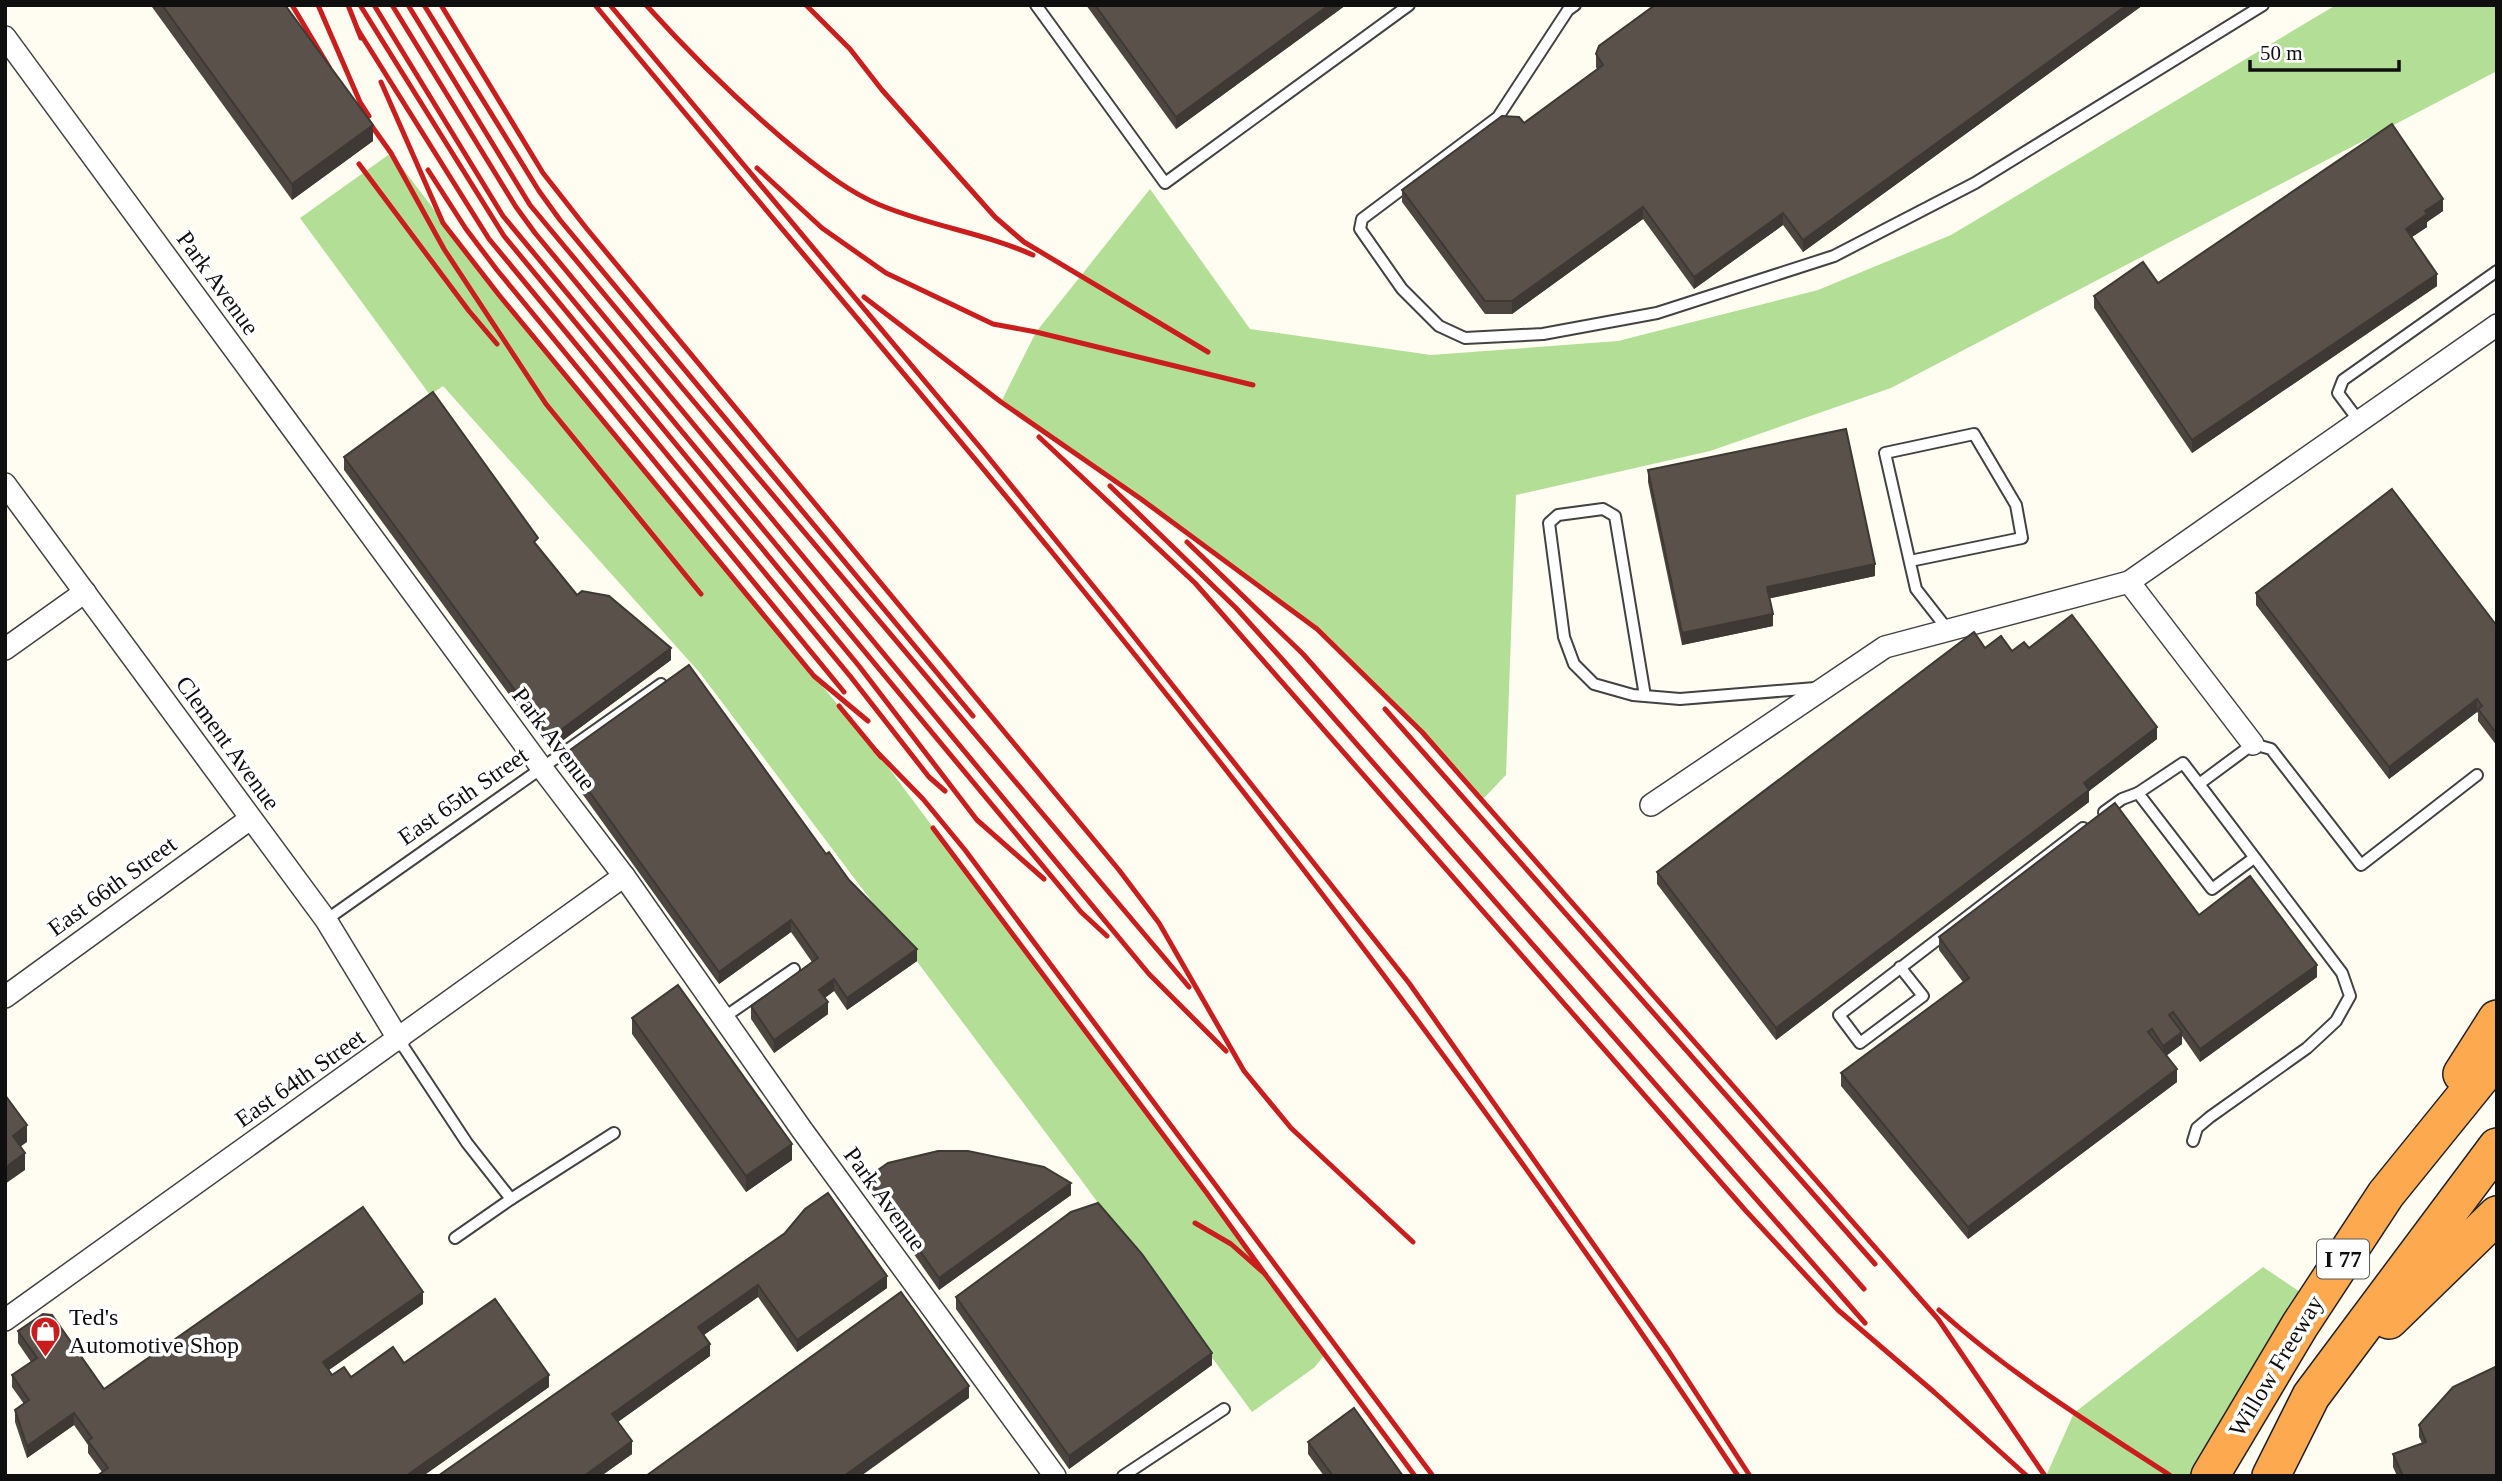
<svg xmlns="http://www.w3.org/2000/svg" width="2502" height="1481" font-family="'Times New Roman',serif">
  <rect width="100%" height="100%" fill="#fffdf1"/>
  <g fill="#b2df95">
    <path d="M2336 5H2497V71L1891 388 1710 451 1516 495 1506 775 1482 800 1422 732 1317 629 1141 499 1001 402 1036 332 1150 189 1250 329 1431 355 1618 341 1818 290 1951 235Z"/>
    <path d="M391 153 499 295 876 751 1206 1192 1325 1354 1315 1367 1252 1412 1079 1177 700 673 443 386 430 395 300 218Z"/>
    <path d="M2263 1267 2315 1302 2210 1476H2046L2074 1413Z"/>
  </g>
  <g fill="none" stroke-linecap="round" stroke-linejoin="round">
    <defs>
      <g id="service">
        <path d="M1036 5 1165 183 1409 5"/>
        <path d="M1575 5 1568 10 1498 117 1362 219 1360 229 1402 289 1439 326 1465 338 1543 334 1657 313 1834 256 1975 183 2263 5"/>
        <path d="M2359 421 2338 393 2343 380 2497 271"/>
        <path d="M1910 561 2022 538 2016 505 1974 434 1885 453 1916 589 1948 630"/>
        <path d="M1645 696 1615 516 1603 509 1558 515 1549 523 1564 637 1574 664 1594 684 1633 695 1680 699 1815 688"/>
        <path d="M2199 784 2183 763 2138 793 2212 889 2254 858"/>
        <path d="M2104 812 2122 799 2138 793"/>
        <path d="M326 920 661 684"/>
        <path d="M1900 967 1923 996 1860 1043 1839 1015 2083 828"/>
        <path d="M723 1018 794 969"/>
        <path d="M399 1040 467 1143 511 1199 455 1238"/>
        <path d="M2193 1141 2197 1128 2210 1117 2307 1048 2336 1021 2350 996 2342 973 2199 784 2253 744 2271 749 2361 865 2477 775"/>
        <path d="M511 1199 614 1133"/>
        <path d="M1123 1476 1224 1409"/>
      </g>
      <g id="minor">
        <path d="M5 37 541 767 624 876 802 1130 1055 1476"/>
        <path d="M5 484 326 920 399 1040"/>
        <path d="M2129 582 2497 325"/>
        <path d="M5 649 85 592"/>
        <path d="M1651 805 1885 647 2129 582 2253 744"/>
        <path d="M5 997 250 819"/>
        <path d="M5 1320 624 876"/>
      </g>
      <g id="motorway">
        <path d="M2462 1074 2497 1019"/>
        <path d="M2389 1320 2497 1215"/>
        <path d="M2210 1476 2300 1325 2386 1194 2497 1057"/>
        <path d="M2271 1476 2311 1396 2497 1147"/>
      </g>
    </defs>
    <use href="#service" stroke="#424242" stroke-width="14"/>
    <use href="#minor" stroke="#424242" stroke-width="24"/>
    <use href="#motorway" stroke="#202020" stroke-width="40"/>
    <use href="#service" stroke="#fff" stroke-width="10"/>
    <use href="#minor" stroke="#fff" stroke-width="21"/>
    <use href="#motorway" stroke="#fda950" stroke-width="37"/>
    <g stroke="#c91e1d" stroke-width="5">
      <path d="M292 5 329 67"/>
      <path d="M318 5 360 102 369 116"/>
      <path d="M348 5 361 38"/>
      <path d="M360 5 504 236 859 666 977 820 1044 879"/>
      <path d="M374 5 503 216 1081 912 1107 936"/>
      <path d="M392 5 516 207 535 233 1149 974 1226 1051"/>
      <path d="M408 5 530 205 684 390 1189 987"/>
      <path d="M424 5 539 191 560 220 973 716"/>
      <path d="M441 5 543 173 587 229 1119 870 1159 923 1244 1071 1291 1128 1413 1242"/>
      <path d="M595 5C746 188 901 368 1051 551 1294 849 1526 1155 1738 1476"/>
      <path d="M610 5 984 452 1120 619 1409 983 1668 1350 1750 1476"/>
      <path d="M646 5C694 58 745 108 800 153 825 173 851 193 880 205 930 226 984 233 1033 255"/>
      <path d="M806 5 850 49 882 90 995 217 1024 242 1208 352"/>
      <path d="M358 30 489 239 850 676 929 777 945 791"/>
      <path d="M381 82 443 223 499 295 814 676 868 721"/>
      <path d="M361 111 391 153 444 249 546 404 701 594"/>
      <path d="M359 164 469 311 497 344"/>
      <path d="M757 168 822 228 886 273 993 324 1036 332 1253 385"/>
      <path d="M428 170 466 229 497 270 844 692"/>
      <path d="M864 297 1001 402 1141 499 1317 629 1422 732 1938 1319 2045 1476"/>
      <path d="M1039 437 1195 583 1746 1211 1838 1310 1934 1392 2027 1476"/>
      <path d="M1110 486 1236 608 1282 659 1865 1323"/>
      <path d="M1187 542 1303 654 1864 1289"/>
      <path d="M839 706 881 757"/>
      <path d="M1385 709 1875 1264"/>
      <path d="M876 751 923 799 965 850 1433 1476"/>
      <path d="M933 828 1206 1192 1265 1274"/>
      <path d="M1195 1223 1231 1244 1265 1274 1415 1476"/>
      <path d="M1939 1310C2010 1374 2091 1424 2171 1476"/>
    </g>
  </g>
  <g fill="#4d4640">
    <path d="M152 5H285L373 141 292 200 152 7Z"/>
    <path d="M1086 5H1346L1176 129Z"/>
    <path d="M2143 5 1803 252 1783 225 1694 289 1643 219 1512 314H1485L1402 202V190L1524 123 1597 69 1596 67V54Z"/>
    <path d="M2443 211 2427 222V227L2412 237 2437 286 2192 453 2094 308V296L2158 283Z"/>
    <path d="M344 457 538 547 577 595 671 660 550 750 344 470Z"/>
    <path d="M1648 470 1875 576 1770 598 1773 626 1682 645 1648 482Z"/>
    <path d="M2256 593 2497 626V746L2478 721V713L2477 712 2389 779 2256 605Z"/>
    <path d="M1985 648 2012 651 2029 648 2157 739 2089 791V802L1776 1040 1657 884V872Z"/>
    <path d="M563 755 826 854 917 961 847 1010 834 991 825 998 828 1014 774 1053 751 1019V1006L812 962 791 932 719 984 563 767Z"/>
    <path d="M2199 915 2317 977 2200 1062 2182 1036V1044L2166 1056 2177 1082 1968 1239 1841 1086V1073L1963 982 1939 950V937Z"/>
    <path d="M632 1018 792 1160 746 1192 632 1034Z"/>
    <path d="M868 1177 1071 1195 939 1290 868 1189Z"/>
    <path d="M785 1233 887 1288 797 1352 758 1297 704 1335 710 1356 618 1422 632 1454 601 1476H438Z"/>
    <path d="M956 1297 1212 1365 1069 1469 956 1309Z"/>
    <path d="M423 1304 329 1370 332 1375 351 1377 404 1363 549 1387 423 1476H97L102 1472 88 1453V1445L74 1425 27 1458 15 1422V1410L24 1404 12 1387V1375L31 1362 18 1343V1331L104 1389Z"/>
    <path d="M2419 1425 2497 1476H2397L2393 1467V1454L2422 1443 2419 1437Z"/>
    <path d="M1308 1442 1403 1476H1324L1308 1454Z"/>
  </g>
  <g fill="#3e3934">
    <path d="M1329 5H1346L1176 129V117Z"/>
    <path d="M2127 5H2143L1803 252V240Z"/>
    <path d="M373 125V141L292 200V184Z"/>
    <path d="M2443 199V211L2427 222V227L2406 241V229L2425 211Z"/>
    <path d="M1643 207V219L1512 314V301Z"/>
    <path d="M1783 213V225L1694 289V277Z"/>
    <path d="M2437 274V286L2192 453V440Z"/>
    <path d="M1875 564V576L1767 599V587Z"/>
    <path d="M1773 614V626L1682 645V633Z"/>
    <path d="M671 648V660L550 750V738Z"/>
    <path d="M2477 699V712L2389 779V767Z"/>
    <path d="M2157 727V739L2089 791V802L1776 1040V1028L2084 783Z"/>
    <path d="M791 920V932L719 984V972Z"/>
    <path d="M917 949V961L847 1010V998Z"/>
    <path d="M2317 965V977L2200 1062V1049Z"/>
    <path d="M834 979V991L819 1002V990Z"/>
    <path d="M828 1002V1014L774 1053V1040Z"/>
    <path d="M2182 1032V1044L2163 1058V1046Z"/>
    <path d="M2177 1069V1082L1968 1239V1227Z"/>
    <path d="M27 1125V1142L13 1152V1136Z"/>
    <path d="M792 1144V1160L746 1192V1176Z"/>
    <path d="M25 1153V1170L5 1184V1168Z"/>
    <path d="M1071 1183V1195L939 1290V1278Z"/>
    <path d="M887 1276V1288L797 1352V1340Z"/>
    <path d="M758 1285V1297L698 1339V1327Z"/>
    <path d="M423 1292V1304L323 1374V1362Z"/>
    <path d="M710 1344V1356L612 1426V1414Z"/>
    <path d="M1212 1353V1365L1069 1469V1456Z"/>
    <path d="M549 1375V1387L423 1476H406Z"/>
    <path d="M969 1386V1398L861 1476H844Z"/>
    <path d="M74 1413V1425L27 1458V1446Z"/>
    <path d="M632 1441V1454L601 1476H584Z"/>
  </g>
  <g fill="#59514a" stroke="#3e3934" stroke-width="2">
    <path d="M162 5H285L373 125 292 184Z"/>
    <path d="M1095 5H1329L1176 117Z"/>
    <path d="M1655 5H2127L1803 240 1783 213 1694 277 1643 207 1512 301H1485L1402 190 1502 116 1519 117 1524 123 1603 65 1596 54 1599 46Z"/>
    <path d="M2392 124 2443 199 2425 211 2427 214 2406 229 2437 274 2192 440 2094 296 2143 262 2158 283Z"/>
    <path d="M433 392 538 538 534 542 577 595 582 591 609 596 671 648 550 738 344 457Z"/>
    <path d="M1846 429 1875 564 1767 587 1773 614 1682 633 1648 470Z"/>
    <path d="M2392 489 2497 626V734L2478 709 2482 706 2477 699 2389 767 2256 593Z"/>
    <path d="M2072 615 2157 727 2084 783 2089 790 1776 1028 1657 872 1974 632 1985 648 2001 636 2012 651 2024 642 2029 648Z"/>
    <path d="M689 665 826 854 829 852 849 880 917 949 847 998 834 979 819 990 828 1002 774 1040 751 1006 818 958 791 920 719 972 563 755Z"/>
    <path d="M2115 803 2199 915 2250 876 2317 965 2200 1049 2173 1012 2169 1015 2182 1032 2163 1046 2152 1029 2148 1032 2177 1069 1968 1227 1841 1073 1969 978 1939 937Z"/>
    <path d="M678 985 792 1144 746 1176 632 1018Z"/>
    <path d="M5 1095 27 1125 13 1136 25 1153 5 1168Z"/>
    <path d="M938 1151H968L1044 1167 1071 1183 939 1278 868 1177 888 1163Z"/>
    <path d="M828 1193 887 1276 797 1340 758 1285 698 1327 710 1344 612 1414 632 1441 584 1476H438L785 1233 805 1209Z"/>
    <path d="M1098 1203 1142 1254 1212 1353 1069 1456 956 1297 1071 1212Z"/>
    <path d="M363 1207 423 1292 323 1362 332 1375 344 1367 351 1377 393 1347 404 1363 495 1299 549 1375 406 1476H97L108 1468 88 1441 92 1438 74 1413 27 1446 15 1410 29 1400 12 1375 37 1358 18 1331 43 1314 52 1315 104 1389Z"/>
    <path d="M901 1292 969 1386 844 1476H646Z"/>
    <path d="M2497 1366V1476H2403L2393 1454 2426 1442 2419 1425 2453 1387Z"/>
    <path d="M1354 1408 1403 1476H1333L1308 1442Z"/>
  </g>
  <defs>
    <symbol id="shop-pin" viewBox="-11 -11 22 30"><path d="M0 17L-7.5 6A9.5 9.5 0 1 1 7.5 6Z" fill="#c91e1d" stroke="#fff"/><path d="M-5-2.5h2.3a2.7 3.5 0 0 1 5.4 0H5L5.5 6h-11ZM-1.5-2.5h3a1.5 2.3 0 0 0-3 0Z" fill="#fff"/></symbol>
  </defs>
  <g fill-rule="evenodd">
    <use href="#shop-pin" x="28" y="1314" width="35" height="47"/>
  </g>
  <g text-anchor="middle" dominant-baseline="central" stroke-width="7" stroke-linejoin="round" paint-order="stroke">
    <rect fill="#fff" stroke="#575757" stroke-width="2" x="2317" y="1239.5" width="52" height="39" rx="5"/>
    <g font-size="23" font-weight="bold" fill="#0f0f0f">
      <text x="2343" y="1259">I 77</text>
    </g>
    <g font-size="24" fill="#0f0f0f" stroke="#fff">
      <text transform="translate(218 283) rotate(54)">Park Avenue</text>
      <text transform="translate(554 739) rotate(53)">Park Avenue</text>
      <text transform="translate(228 743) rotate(54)">Clement Avenue</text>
      <text transform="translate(463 796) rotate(-35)">East 65th Street</text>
      <text transform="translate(112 886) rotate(-36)">East 66th Street</text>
      <text transform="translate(300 1078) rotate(-35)">East 64th Street</text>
      <text transform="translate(885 1199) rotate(54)">Park Avenue</text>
      <text transform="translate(2276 1366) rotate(-59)">Willow Freeway</text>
    </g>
    <g font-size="24" fill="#0f0f0f" stroke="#fff" text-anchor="start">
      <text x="69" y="1317">Ted's<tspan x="69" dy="28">Automotive Shop</tspan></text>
    </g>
  </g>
  <rect width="2502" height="1481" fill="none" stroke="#0f0f0f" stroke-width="14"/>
  <path d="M2250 60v10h149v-10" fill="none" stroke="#0f0f0f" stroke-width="3.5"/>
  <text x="2260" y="60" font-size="21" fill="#0f0f0f" stroke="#ffffff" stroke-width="5" paint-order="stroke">50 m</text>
</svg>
